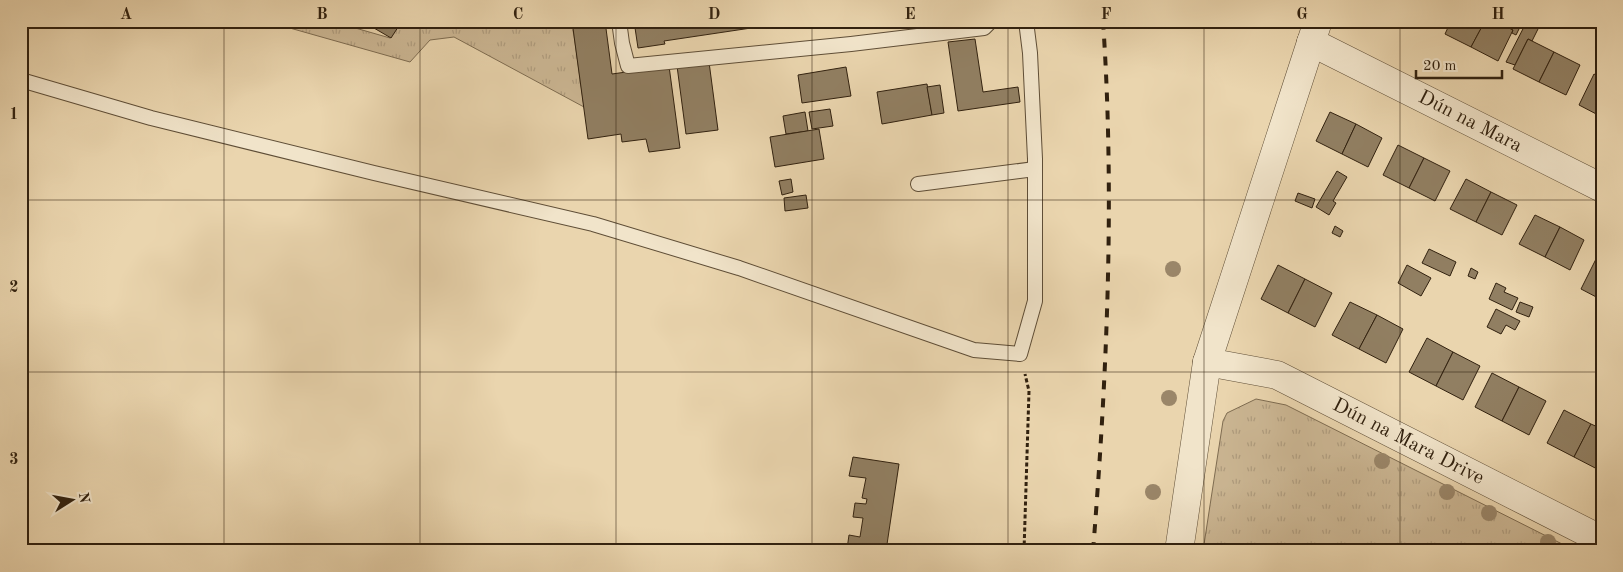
<svg xmlns="http://www.w3.org/2000/svg" width="1623" height="572" font-family="'Old Standard TT',serif">
  <defs>
    <pattern id="grass-tufts" width="24" height="20" patternUnits="userSpaceOnUse" patternTransform="scale(1.25)"><rect width="24" height="20" fill="#cbb693"/><path d="M3 7l-1-3M5 7V3M7 7l1-3M15 17l-1-3M17 17v-4M19 17l1-3" fill="none" stroke="#af9c7e"/></pattern>
  </defs>
  <rect width="100%" height="100%" fill="#ead5ae"/>
  <filter id="stains"><feTurbulence type="fractalNoise" baseFrequency=".004" numOctaves="4"/><feColorMatrix values="0 0 0 0 .2 0 0 0 0 .09 0 0 0 0 .02 0 0 0 .5 -.17"/></filter>
  <radialGradient id="worn" r=".72"><stop offset=".6" stop-color="#630" stop-opacity="0"/><stop offset="1" stop-color="#630" stop-opacity=".3"/></radialGradient>
  <g fill="url(#grass-tufts)" stroke="#7e6c51">
    <path d="M265 21H331L390 38 402 21H572L584 107 454 37 430 40 410 62Z"/>
    <path d="M1256 399 1286 405 1576 551H1203L1223 421 1227 413Z"/>
  </g>
  <g fill="#917f62" stroke="#31210f">
    <path d="M362 21H402L391 38Z"/>
    <path d="M572 21H605L612 74 669 66 680 148 649 152 646 139 622 142 621 134 588 139Z"/>
    <path d="M634 21H798L664 41 665 44 638 48Z"/>
    <path d="M1451 21H1485L1471 47 1445 34Z"/>
    <path d="M1485 21H1496L1513 30 1498 61 1471 47Z"/>
    <path d="M1503 21H1523L1516 35 1512 33 1513 30 1502 24Z"/>
    <path d="M1527 21H1542L1532 41 1528 39 1515 65 1506 62Z"/>
    <path d="M975 39 983 92 1018 87 1020 102 958 111 948 42Z"/>
    <path d="M1528 39 1554 52 1539 82 1513 69Z"/>
    <path d="M1554 52 1580 65 1566 95 1539 82Z"/>
    <path d="M709 62 718 130 686 134 677 66Z"/>
    <path d="M846 67 851 96 802 103 798 75Z"/>
    <path d="M1594 74 1602 78V117L1579 105Z"/>
    <path d="M927 84 932 115 882 124 877 92Z"/>
    <path d="M940 85 944 113 932 115 927 87Z"/>
    <path d="M830 109 833 126 812 129 809 112Z"/>
    <path d="M805 112 808 131 786 134 783 116Z"/>
    <path d="M1330 112 1356 124 1342 154 1316 141Z"/>
    <path d="M1356 124 1382 138 1368 167 1342 154Z"/>
    <path d="M819 129 824 159 775 167 770 137Z"/>
    <path d="M1398 145 1424 158 1409 188 1383 175Z"/>
    <path d="M1424 158 1450 171 1435 201 1409 188Z"/>
    <path d="M1337 171 1347 177 1333 201 1336 203 1329 215 1316 207Z"/>
    <path d="M791 179 793 192 782 195 779 181Z"/>
    <path d="M1466 179 1491 192 1476 222 1450 209Z"/>
    <path d="M1491 192 1517 205 1502 235 1476 222Z"/>
    <path d="M1298 193 1315 199 1312 208 1295 201Z"/>
    <path d="M806 195 808 208 785 211 784 198Z"/>
    <path d="M1535 215 1560 227 1545 257 1519 244Z"/>
    <path d="M1335 226 1343 231 1340 237 1332 233Z"/>
    <path d="M1560 227 1584 240 1570 270 1545 257Z"/>
    <path d="M1429 249 1456 262 1450 276 1422 263Z"/>
    <path d="M1597 257 1602 259V300L1581 289Z"/>
    <path d="M1278 265 1305 279 1288 313 1261 299Z"/>
    <path d="M1407 265 1431 278 1421 296 1398 283Z"/>
    <path d="M1471 268 1478 272 1475 279 1468 276Z"/>
    <path d="M1305 279 1332 293 1315 327 1288 313Z"/>
    <path d="M1496 283 1506 288 1504 292 1518 298 1512 310 1489 299Z"/>
    <path d="M1350 302 1377 315 1359 349 1332 335Z"/>
    <path d="M1520 302 1533 307 1529 317 1516 312Z"/>
    <path d="M1496 309 1520 321 1515 330 1506 325 1501 334 1487 327Z"/>
    <path d="M1377 315 1403 329 1386 363 1359 349Z"/>
    <path d="M1427 338 1453 352 1436 386 1409 372Z"/>
    <path d="M1453 352 1480 366 1463 400 1436 386Z"/>
    <path d="M1492 373 1519 387 1502 421 1475 407Z"/>
    <path d="M1519 387 1546 401 1529 435 1502 421Z"/>
    <path d="M1564 410 1591 424 1574 457 1547 443Z"/>
    <path d="M1591 424 1602 429 1601 471 1574 457Z"/>
    <path d="M853 457 899 464 886 551H857L847 549 849 535 860 537 863 518 853 517 855 503 866 504 867 499 862 498 866 478 849 476Z"/>
  </g>
  <g fill="none" stroke-linecap="round" stroke-linejoin="round">
    <defs>
      <g id="lane">
        <path d="M619 21 622 43 628 66 851 44 984 28 991 21"/>
        <path d="M21 80 151 118 374 173 593 224 739 268 974 350 1020 354 1035 301V159L1030 53 1026 21"/>
        <path d="M918 184 1035 169"/>
      </g>
      <g id="street">
        <path d="M1311 42 1602 188"/>
        <path d="M1207 362 1277 375 1602 540"/>
        <path d="M1179 551 1207 362 1318 21"/>
      </g>
    </defs>
    <use href="#lane" stroke="#5f4e37" stroke-width="16"/>
    <use href="#street" stroke="#5f4e37" stroke-width="29"/>
    <path stroke="#31210f" stroke-width="3" stroke-dasharray="4 2.5" stroke-linecap="butt" d="M1024 551 1029 391 1025 374"/>
    <use href="#lane" stroke="#f1e4ca" stroke-width="14"/>
    <use href="#street" stroke="#f1e4ca" stroke-width="28"/>
    <path stroke="#31210f" stroke-width="4" stroke-dasharray="9 9" stroke-linecap="butt" d="M1093 551C1107 375 1115 197 1103 21"/>
  </g>
  <g fill="#9a8669">
    <circle cx="1173" cy="269" r="8"/>
    <circle cx="1169" cy="398" r="8"/>
    <circle cx="1382" cy="461" r="8"/>
    <circle cx="1153" cy="492" r="8"/>
    <circle cx="1447" cy="492" r="8"/>
    <circle cx="1489" cy="513" r="8"/>
    <circle cx="1548" cy="542" r="8"/>
  </g>
  <path fill="none" stroke="#31210f" stroke-width="1" stroke-opacity="0.55" d="M224 21V551M420 21V551M616 21V551M812 21V551M1008 21V551M1204 21V551M1400 21V551M21 200H1602M21 372H1602"/>
  <g text-anchor="middle" dominant-baseline="central" stroke-width="5" stroke-linejoin="round" paint-order="stroke">
    <g font-size="20" fill="#31210f" stroke="#f1e4ca">
      <text transform="translate(1470 122) rotate(27)">Dún na Mara</text>
      <text transform="translate(1408 442) rotate(27)">Dún na Mara Drive</text>
    </g>
  </g>
  <rect width="1623" height="572" fill="none" stroke="#ead5ae" stroke-width="55"/>
  <g transform="translate(72 500) rotate(79)" stroke="#f1e4ca" stroke-width="4" paint-order="stroke">
  <path d="M0-4L9 19L0 12L-9 19Z" fill="#31210f"/>
  <text y="-8" font-size="14" font-weight="bold" text-anchor="middle" fill="#31210f">N</text>
  </g>
  <path d="M1416 70v8h86v-8" fill="none" stroke="#31210f" stroke-width="2.5"/>
  <text x="1423" y="70" font-size="15" fill="#31210f" stroke="#f1e4ca" stroke-width="4" paint-order="stroke">20 m</text>
  <rect x="28" y="28" width="1568" height="516" fill="none" stroke="#31210f" stroke-width="2"/>
  <g font-size="16" text-anchor="middle" font-weight="bold" fill="#31210f">
    <text x="126" y="19">A</text>
    <text x="322" y="19">B</text>
    <text x="518" y="19">C</text>
    <text x="714" y="19">D</text>
    <text x="910" y="19">E</text>
    <text x="1106" y="19">F</text>
    <text x="1302" y="19">G</text>
    <text x="1498" y="19">H</text>
    <text x="14" y="119">1</text>
    <text x="14" y="292">2</text>
    <text x="14" y="464">3</text>
  </g>
  <rect width="100%" height="100%" filter="url(#stains)"/>
  <rect width="100%" height="100%" fill="url(#worn)"/>
</svg>
